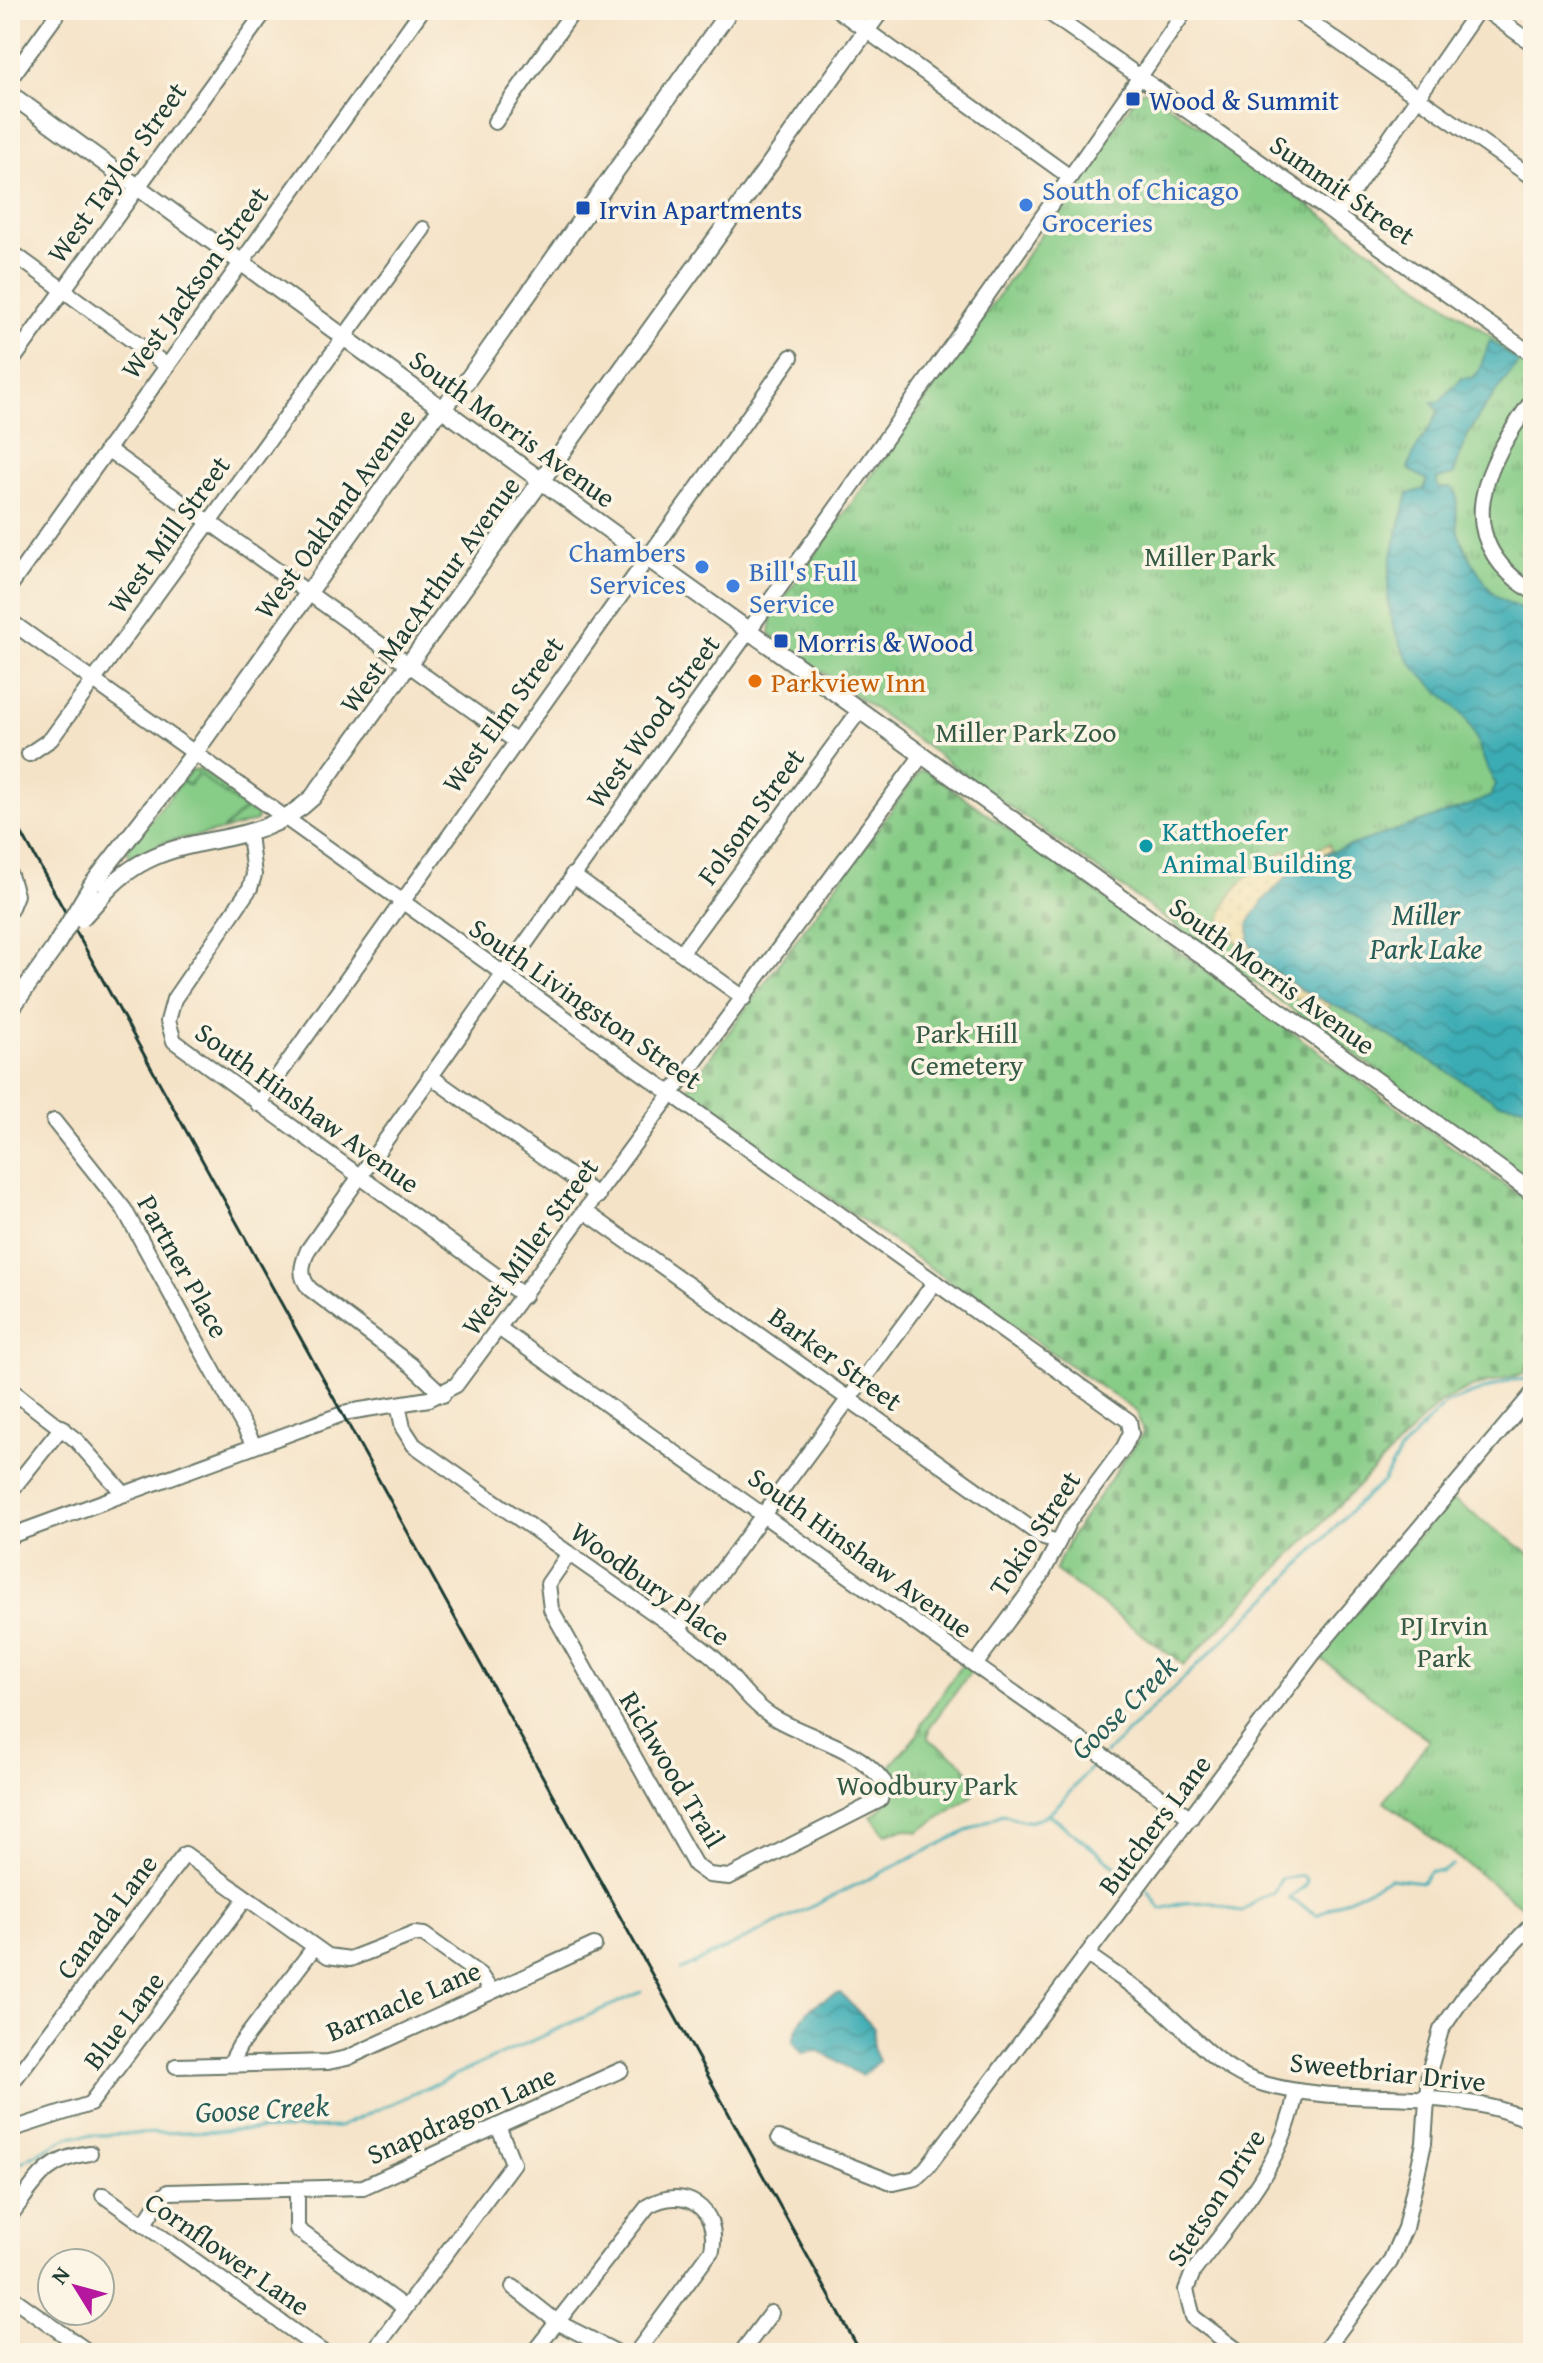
<svg xmlns="http://www.w3.org/2000/svg" width="1543" height="2363" font-family="'Gentium Book Plus',serif">
  <defs>
    <pattern id="grass-tufts" width="24" height="20" patternUnits="userSpaceOnUse" patternTransform="scale(2)"><rect width="24" height="20" fill="#87cc87"/><path d="M3 7l-1-3M5 7V3M7 7l1-3M15 17l-1-3M17 17v-4M19 17l1-3" fill="none" stroke="#6ea76f"/></pattern>
    <pattern id="sand-dots" width="8" height="8" patternUnits="userSpaceOnUse" patternTransform="scale(2)"><rect width="8" height="8" fill="#eeda9e"/><path d="M2 2h.1M6 6h.1" fill="none" stroke="#ccbc89" stroke-width="1.8" stroke-linecap="round"/></pattern>
    <pattern id="cemetery-stones" width="16" height="16" patternUnits="userSpaceOnUse" patternTransform="scale(2)"><rect width="16" height="16" fill="#87cc87"/><path d="M2 7V4a2 2 0 0 1 4 0v3zM10 15v-3a2 2 0 0 1 4 0v3z" fill="#6ea76f"/></pattern>
    <pattern id="water-waves" width="16" height="10" patternUnits="userSpaceOnUse" patternTransform="scale(2)"><rect width="16" height="10" fill="#3bacb4"/><path d="M0 5q4-4 8 0t8 0" fill="none" stroke="#318d93"/></pattern>
  </defs>
  <rect width="100%" height="100%" fill="#fcf5e5"/>
  <filter id="ink" filterUnits="userSpaceOnUse"><feTurbulence type="fractalNoise" baseFrequency=".0125" numOctaves="2"/><feDisplacementMap in="SourceGraphic" scale="16" xChannelSelector="R" yChannelSelector="G"/><feConvolveMatrix kernelMatrix="1 2 1 2 8 2 1 2 1" color-interpolation-filters="sRGB"/></filter>
  <filter id="wash" filterUnits="userSpaceOnUse"><feTurbulence type="fractalNoise" baseFrequency=".006" numOctaves="4" result="noise"/><feDisplacementMap in="SourceGraphic" scale="32" xChannelSelector="R" yChannelSelector="G"/><feGaussianBlur stdDeviation="1.8" result="paint"/><feColorMatrix in="noise" values="0 0 0 0 0 0 0 0 0 0 0 0 0 0 0 0 0 1.4 0 .05"/><feComposite in="paint" operator="in"/></filter>
  <g filter="url(#wash)">
    <rect width="100%" height="100%" fill="#f5e3c8"/>
    <g fill="url(#grass-tufts)" stroke="#53845e" stroke-width="2">
      <path d="M1148 90 1510 350 1533 370V1183L770 634 772 615 942 377 1140 91Z"/>
      <path d="M200 769 257 810V821L221 831 245 809 198 775 189 785 182 781 192 770Z"/>
      <path d="M1450 1498 1533 1556V1915L1384 1801 1429 1740 1318 1656Z"/>
      <path d="M962 1664 972 1670 929 1728 928 1739C948 1752 980 1769 974 1795L918 1832 904 1829 885 1834 871 1816C889 1805 894 1791 886 1771L918 1734 921 1724Z"/>
    </g>
    <g fill="url(#sand-dots)" stroke="#868c69" stroke-width="2">
      <path d="M1329 844 1331 851 1301 862 1257 958 1261 963 1232 938 1234 932 1228 930 1225 935 1220 930C1219 892 1258 866 1286 850L1293 859Z"/>
      <path d="M1278 973 1302 991 1331 1004 1327 1011 1306 1005 1271 983Z"/>
    </g>
    <path fill="url(#cemetery-stones)" stroke="#53845e" stroke-width="2" d="M920 771H927L1533 1205V1371L1472 1387 1439 1403 1184 1665 1055 1570 1071 1536 1143 1433 1137 1412 687 1098V1089Z"/>
    <path fill="#87cc87" stroke="#53845e" stroke-width="2" d="M198 774 245 809 221 831 165 842 132 858 126 851 182 781 189 785Z"/>
    <g fill="url(#water-waves)" stroke="#2d7474" stroke-width="2">
      <path d="M1490 340 1519 362C1490 401 1465 426 1454 475L1437 479 1438 488H1451L1457 494C1456 529 1455 532 1472 561 1494 597 1492 599 1533 612V1107L1497 1102 1355 1015 1302 991 1257 958 1249 941V922L1264 900 1301 862 1473 804 1491 796 1496 784C1481 764 1481 739 1465 718 1449 697 1424 682 1409 660 1372 602 1392 555 1408 494L1424 489 1427 480 1408 469C1414 444 1431 432 1438 411L1432 402 1440 401 1462 378H1473L1479 371Z"/>
      <path d="M840 1993 874 2028 873 2048 879 2061 862 2076 819 2051 802 2053 793 2042C799 2013 814 2002 840 1993Z"/>
    </g>
    <g fill="none" stroke-linecap="round" stroke-linejoin="round">
      <g stroke="#3bacb4" stroke-width="3">
        <path d="M1106 1753 1280 1586 1356 1505 1383 1482 1401 1450 1445 1404 1511 1380 1533 1379"/>
        <path d="M1050 1815 1134 1881"/>
        <path d="M1147 1890 1161 1909 1183 1903 1210 1902 1242 1912 1257 1900 1273 1894 1281 1879 1302 1876 1307 1880 1305 1886 1289 1898 1317 1915 1390 1878 1422 1882 1430 1871H1442L1452 1866"/>
        <path d="M681 1970 1002 1814C1011 1816 1023 1823 1032 1821 1056 1817 1081 1775 1100 1758"/>
        <path d="M10 2168 70 2136 339 2127 641 1992"/>
      </g>
    </g>
  </g>
  <g filter="url(#ink)">
    <g fill="none" stroke-linecap="round" stroke-linejoin="round">
      <defs>
        <g id="minor">
          <path d="M838 10 1070 177"/>
          <path d="M1045 10 1533 355"/>
          <path d="M1293 10 1533 178"/>
          <path d="M1485 10 1533 44"/>
          <path d="M10 79 60 10"/>
          <path d="M495 122 574 10"/>
          <path d="M1336 216 1478 10"/>
          <path d="M10 251 166 365"/>
          <path d="M10 364 266 10"/>
          <path d="M1533 399C1486 465 1446 536 1533 592"/>
          <path d="M107 449 514 740"/>
          <path d="M10 586 422 10"/>
          <path d="M10 621 1129 1421 1131 1433 1124 1447 1069 1521 1041 1576 975 1665"/>
          <path d="M29 754 51 739 423 229"/>
          <path d="M249 834 254 875 250 888 174 999 168 1021 174 1041 524 1296"/>
          <path d="M10 875 16 895 10 910"/>
          <path d="M572 875 744 998"/>
          <path d="M682 952 860 710"/>
          <path d="M430 1076 598 1196"/>
          <path d="M258 1104 791 357"/>
          <path d="M54 1121 124 1209 254 1445"/>
          <path d="M586 1212 1044 1538 1058 1542"/>
          <path d="M500 1329 1191 1818"/>
          <path d="M10 1389 76 1440 124 1494"/>
          <path d="M443 1395 411 1365 310 1289C299 1276 301 1266 308 1250 599 836 899 427 1186 10"/>
          <path d="M398 1404 403 1428 414 1445 678 1630C692 1641 709 1651 721 1665 737 1683 752 1704 773 1717 811 1740 854 1744 884 1782L880 1800 729 1877 709 1875 695 1865 551 1609 548 1584 568 1555"/>
          <path d="M10 1492 62 1427"/>
          <path d="M10 1536 348 1412 429 1399 456 1385 922 755"/>
          <path d="M678 1630 935 1282"/>
          <path d="M1088 1955C1111 1972 1136 1987 1157 2005 1193 2035 1217 2070 1264 2084 1352 2109 1451 2082 1533 2122"/>
          <path d="M230 2064 240 2045 313 1949"/>
          <path d="M176 2066 328 2062 347 2058 594 1945"/>
          <path d="M10 2085 185 1854 328 1956 350 1959 414 1934 424 1935 480 1975 491 1991"/>
          <path d="M10 2130 90 2104 246 1898"/>
          <path d="M779 2138 894 2183 916 2178 927 2167 1313 1654 1533 1393"/>
          <path d="M297 2189V2229L405 2308"/>
          <path d="M103 2195 324 2353"/>
          <path d="M10 2216C36 2182 44 2159 90 2153"/>
          <path d="M144 2224 159 2200 168 2192 363 2187 621 2070"/>
          <path d="M513 2287 557 2322 618 2353"/>
          <path d="M10 2296 90 2353"/>
          <path d="M372 2353 513 2163 498 2126"/>
          <path d="M533 2353 648 2206C684 2185 720 2208 712 2250L636 2353"/>
          <path d="M741 2353 771 2313"/>
          <path d="M1241 2353 1193 2317 1186 2290 1193 2272C1236 2214 1283 2165 1296 2092"/>
          <path d="M1323 2353 1390 2262 1405 2228 1424 2143 1429 2072 1441 2030 1466 1994 1533 1923"/>
        </g>
        <g id="major">
          <path d="M10 94 646 557 1533 1193"/>
          <path d="M92 885 193 755 431 421 466 382 730 10"/>
          <path d="M100 898C165 819 246 861 313 797L881 10"/>
          <path d="M10 1010 53 950"/>
        </g>
      </defs>
      <use href="#minor" stroke="#6a7768" stroke-width="18"/>
      <use href="#major" stroke="#6a7768" stroke-width="20"/>
      <use href="#minor" stroke="#fff" stroke-width="14"/>
      <use href="#major" stroke="#fff" stroke-width="16"/>
      <path stroke="#1f3d34" stroke-width="3" d="M10 812 861 2353"/>
      <defs>
        <g id="major-bridge">
          <path d="M81 919 100 898"/>
          <path d="M53 950 92 885"/>
        </g>
      </defs>
      <use href="#major-bridge" stroke="#6a7768" stroke-width="20" stroke-linecap="butt"/>
      <use href="#major-bridge" stroke="#fff" stroke-width="16"/>
    </g>
  </g>
  <g fill="#1a4fb4" stroke="#fcf5e5" stroke-width="3">
    <rect x="1125" y="91" width="16" height="16" rx="4"/>
    <rect x="575" y="200" width="16" height="16" rx="4"/>
    <rect x="773" y="633" width="16" height="16" rx="4"/>
  </g>
  <g fill="#3f7fe0" stroke="#fcf5e5" stroke-width="3">
    <circle cx="1026" cy="205" r="8"/>
    <circle cx="702" cy="567" r="8"/>
    <circle cx="733" cy="586" r="8"/>
  </g>
  <circle fill="#e8710a" stroke="#fcf5e5" stroke-width="3" cx="755" cy="681" r="8"/>
  <circle fill="#0f9aa8" stroke="#fcf5e5" stroke-width="3" cx="1146" cy="846" r="8"/>
  <g text-anchor="middle" dominant-baseline="central" stroke-width="7" stroke-linejoin="round" paint-order="stroke">
    <g font-size="28" fill="#164399" stroke="#fcf5e5" text-anchor="start">
      <text x="1149" y="99">Wood &amp; Summit</text>
      <text x="599" y="208">Irvin Apartments</text>
      <text x="797" y="641">Morris &amp; Wood</text>
    </g>
    <g font-size="28" fill="#1f3d34" stroke="#fcf5e5">
      <text transform="translate(116 172) rotate(-54)">West Taylor Street</text>
      <text transform="translate(1343 189) rotate(35)">Summit Street</text>
      <text transform="translate(194 282) rotate(-54)">West Jackson Street</text>
      <text transform="translate(513 428) rotate(36)">South Morris Avenue</text>
      <text transform="translate(334 513) rotate(-54)">West Oakland Avenue</text>
      <text transform="translate(168 534) rotate(-54)">West Mill Street</text>
      <text transform="translate(429 594) rotate(-54)">West MacArthur Avenue</text>
      <text transform="translate(502 714) rotate(-54)">West Elm Street</text>
      <text transform="translate(652 721) rotate(-54)">West Wood Street</text>
      <text transform="translate(750 816) rotate(-54)">Folsom Street</text>
      <text transform="translate(1273 975) rotate(36)">South Morris Avenue</text>
      <text transform="translate(586 1003) rotate(35)">South Livingston Street</text>
      <text transform="translate(308 1107) rotate(36)">South Hinshaw Avenue</text>
      <text transform="translate(529 1246) rotate(-54)">West Miller Street</text>
      <text transform="translate(184 1266) rotate(61)">Partner Place</text>
      <text transform="translate(836 1358) rotate(36)">Barker Street</text>
      <text transform="translate(1034 1533) rotate(-57)">Tokio Street</text>
      <text transform="translate(861 1552) rotate(36)">South Hinshaw Avenue</text>
      <text transform="translate(651 1583) rotate(36)">Woodbury Place</text>
      <text transform="translate(673 1769) rotate(59)">Richwood Trail</text>
      <text transform="translate(1154 1824) rotate(-53)">Butchers Lane</text>
      <text transform="translate(106 1916) rotate(-53)">Canada Lane</text>
      <text transform="translate(403 2000) rotate(-23)">Barnacle Lane</text>
      <text transform="translate(123 2020) rotate(-53)">Blue Lane</text>
      <text transform="translate(1388 2071) rotate(6)">Sweetbriar Drive</text>
      <text transform="translate(461 2114) rotate(-24)">Snapdragon Lane</text>
      <text transform="translate(1215 2197) rotate(-57)">Stetson Drive</text>
      <text transform="translate(228 2253) rotate(35)">Cornflower Lane</text>
    </g>
    <g font-size="28" fill="#366cbe" stroke="#fcf5e5" text-anchor="start">
      <text x="1042" y="189">South of Chicago<tspan x="1042" dy="32">Groceries</tspan></text>
      <text x="686" y="551" text-anchor="end">Chambers<tspan x="686" dy="32">Services</tspan></text>
      <text x="749" y="570">Bill's Full<tspan x="749" dy="32">Service</tspan></text>
    </g>
    <g font-size="28" fill="#345a45" stroke="#fcf5e5">
      <text x="1210" y="555">Miller Park</text>
      <text x="1026" y="731">Miller Park Zoo</text>
      <text x="967" y="1032">Park Hill<tspan x="967" dy="32">Cemetery</tspan></text>
      <text x="1444" y="1624">PJ Irvin<tspan x="1444" dy="32">Park</tspan></text>
      <text x="927" y="1784">Woodbury Park</text>
    </g>
    <g font-size="28" fill="#c56008" stroke="#fcf5e5" text-anchor="start">
      <text x="771" y="681">Parkview Inn</text>
    </g>
    <g font-size="28" fill="#0d838f" stroke="#fcf5e5" text-anchor="start">
      <text x="1162" y="830">Katthoefer<tspan x="1162" dy="32">Animal Building</tspan></text>
    </g>
    <g font-size="30" font-style="italic" fill="#275e5a" stroke="#fcf5e5">
      <text x="1426" y="914">Miller<tspan x="1426" dy="34">Park Lake</tspan></text>
      <text transform="translate(1123 1707) rotate(-44)">Goose Creek</text>
      <text transform="translate(262 2108) rotate(-3)">Goose Creek</text>
    </g>
  </g>
  <rect width="1543" height="2363" fill="none" stroke="#fcf5e5" stroke-width="40"/>
  <g transform="translate(76 2287) rotate(307)"><circle r="38" fill="#fcf5e5" stroke="#a4ab9e" stroke-width="2"/>
  <path d="M0-6L14 30L0 20L-14 30Z" fill="#b5179e"/>
  <text y="-12" font-size="22" font-weight="bold" text-anchor="middle" fill="#1f3d34">N</text>
  </g>
</svg>
